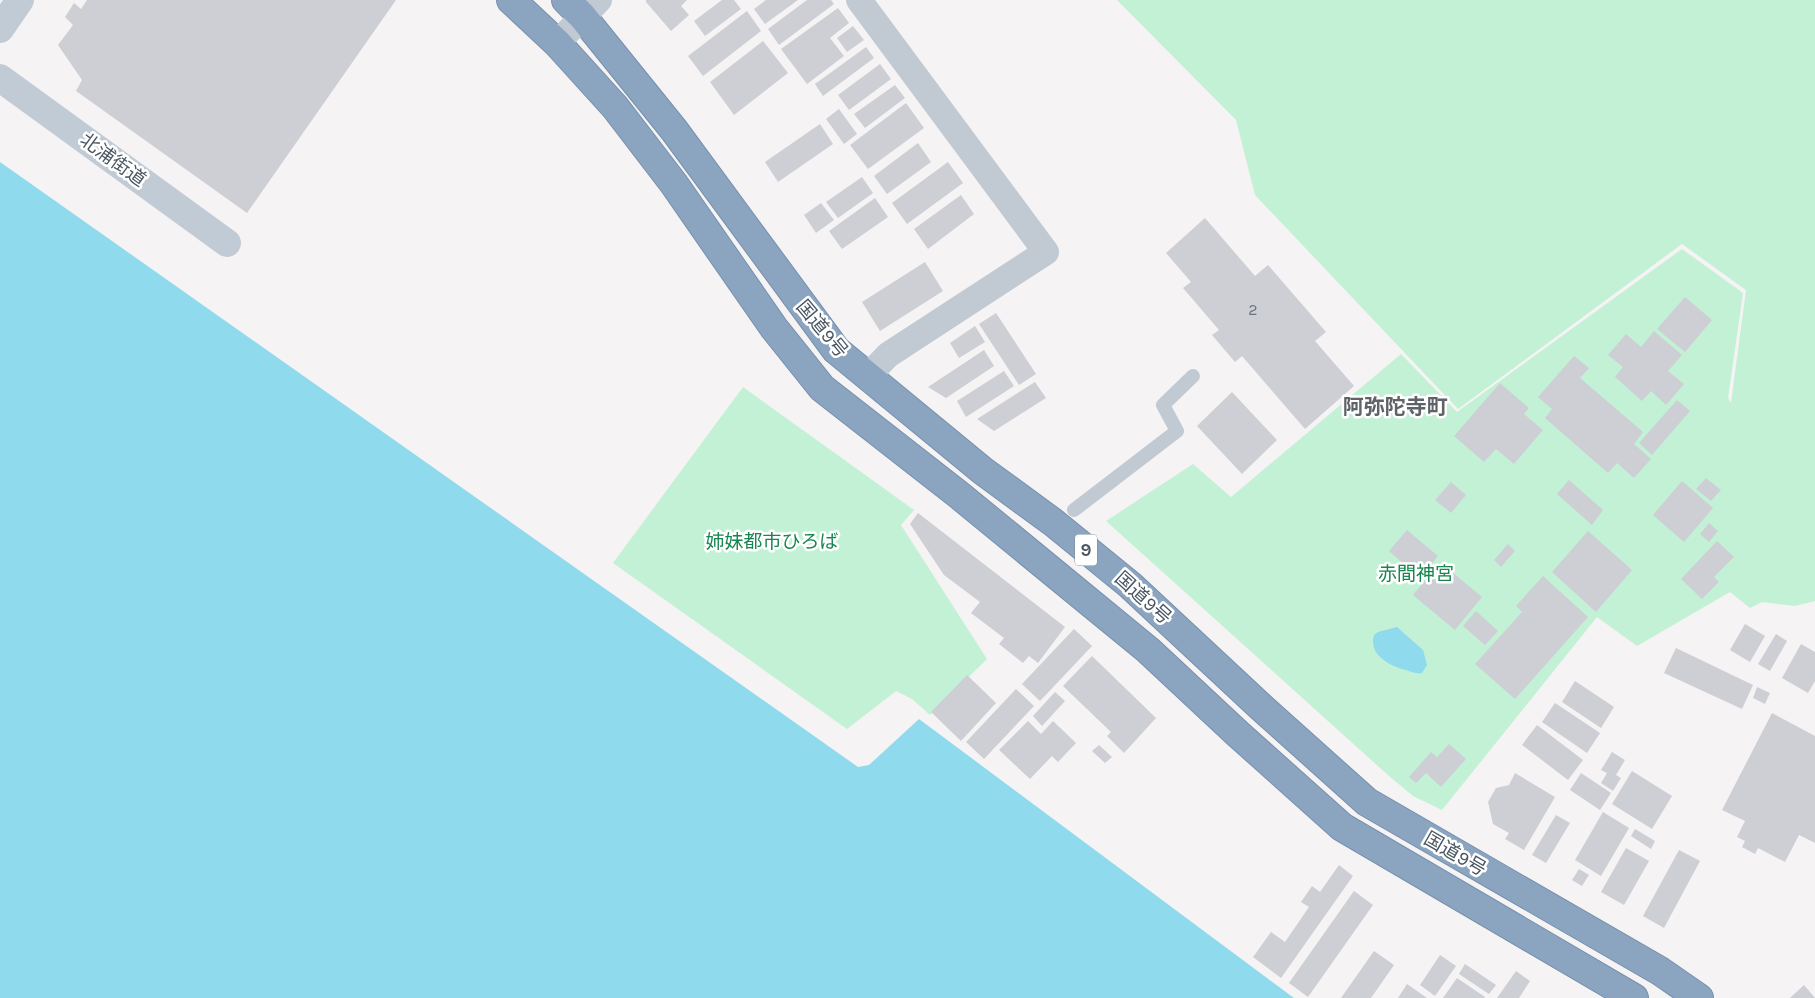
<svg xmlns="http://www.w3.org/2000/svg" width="1815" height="998" font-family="Karla,'Noto Sans JP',sans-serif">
  <rect width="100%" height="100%" fill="#f5f3f3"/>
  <g fill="#c3f1d5">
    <path d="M1117 0H1815V601L1795 606 1762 602 1750 608 1730 592 1637 646 1597 617 1442 810 1413 796 1389 776 1106 521 1193 464 1231 497 1401 354 1457 412 1682 249 1743 293 1728 398 1731 403 1746 290 1682 244 1458 409 1255 195 1236 120Z"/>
    <path d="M743 387 914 510 901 525 987 659 930 715 912 699 896 691 847 729 613 563Z"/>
  </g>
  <g fill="#90daee">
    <path d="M0 162 858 767 869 765 919 719 1294 998H0Z"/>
    <path d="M1397 627 1423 650 1427 665 1422 673C1416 674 1412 672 1406 670 1390 666 1368 655 1374 635L1378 632Z"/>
  </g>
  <g fill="#cdcfd5">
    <path d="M87 0H396L247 213 76 91 82 80 58 45 73 25 65 17 74 3 81 9Z"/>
    <path d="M646 0H687L681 6 689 15 671 31 646 2Z"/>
    <path d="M722 0H734L741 9 705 36 694 21Z"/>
    <path d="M766 0H798L765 24 754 9Z"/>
    <path d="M807 0H831L834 4 779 45 768 29Z"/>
    <path d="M838 8 849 23 830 38 844 56 807 84 781 49Z"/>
    <path d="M747 11 761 31 703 76 688 56Z"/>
    <path d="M853 26 864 40 847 52 837 38Z"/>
    <path d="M763 41 788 73 734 115 710 82Z"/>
    <path d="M866 47 874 58 823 96 815 84Z"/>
    <path d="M880 64 891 79 849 110 838 95Z"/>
    <path d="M895 85 905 98 865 128 854 114Z"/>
    <path d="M906 103 924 128 868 169 850 145Z"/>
    <path d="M839 109 857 134 844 144 826 119Z"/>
    <path d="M820 124 833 144 778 182 765 162Z"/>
    <path d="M918 143 931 162 887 194 874 176Z"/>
    <path d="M948 162 963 183 907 224 892 203Z"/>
    <path d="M862 177 873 193 838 218 826 202Z"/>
    <path d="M961 195 974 214 928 249 914 229Z"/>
    <path d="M875 198 888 217 842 249 829 231Z"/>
    <path d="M821 203 834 220 816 233 804 215Z"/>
    <path d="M1205 218 1255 276 1268 265 1326 332 1315 341 1354 386 1305 429 1242 356 1235 362 1212 335 1219 330 1183 288 1191 282 1166 253Z"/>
    <path d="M925 262 943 291 880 331 862 302Z"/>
    <path d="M1685 297 1712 320 1685 352 1657 329Z"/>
    <path d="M996 313 1036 374 1019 385 979 324Z"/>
    <path d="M975 326 985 342 959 358 950 343Z"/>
    <path d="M1654 331 1682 355 1668 371 1684 384 1666 405 1651 391 1642 401 1615 377 1623 367 1608 355 1626 334 1641 347Z"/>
    <path d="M984 350 994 366 946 398 928 387Z"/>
    <path d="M1574 356 1589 368 1580 378 1643 432 1634 444 1651 459 1634 478 1617 463 1608 473 1545 418 1552 409 1538 397Z"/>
    <path d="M1004 371 1014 386 966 417 957 401Z"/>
    <path d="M1035 382 1046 398 994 431 977 419Z"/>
    <path d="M1500 383 1529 408 1524 414 1543 430 1514 464 1496 449 1484 462 1454 436Z"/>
    <path d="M1232 392 1277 440 1242 474 1197 426Z"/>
    <path d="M1677 400 1690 411 1652 455 1639 443Z"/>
    <path d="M1706 478 1721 490 1711 501 1696 489Z"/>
    <path d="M1569 480 1603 510 1592 525 1557 494Z"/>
    <path d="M1682 481 1713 508 1684 542 1653 515Z"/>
    <path d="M1451 482 1466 495 1451 513 1435 500Z"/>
    <path d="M918 513 1065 627 1038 663 1029 656 1023 663 999 644 1004 638 971 613 980 602 944 575 910 524Z"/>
    <path d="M1709 523 1718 531 1709 542 1700 534Z"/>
    <path d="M1407 530 1438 556 1420 578 1389 551Z"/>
    <path d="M1588 531 1632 570 1596 612 1552 572Z"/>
    <path d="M1717 541 1734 557 1714 577 1719 582 1702 599 1681 579Z"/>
    <path d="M1508 544 1515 551 1501 567 1494 560Z"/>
    <path d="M1440 562 1482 597 1455 630 1413 595Z"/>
    <path d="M1543 576 1588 617 1515 699 1475 664 1522 612 1516 606Z"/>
    <path d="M1476 611 1498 631 1485 645 1463 626Z"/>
    <path d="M1745 624 1765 636 1750 662 1730 650Z"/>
    <path d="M1074 629 1092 646 1040 701 1022 684Z"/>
    <path d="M1776 634 1787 641 1770 671 1758 664Z"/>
    <path d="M1801 644 1815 652V681L1808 693 1782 678Z"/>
    <path d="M1676 648 1753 685 1742 709 1664 673Z"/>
    <path d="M1092 656 1156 718 1124 753 1107 736 1111 732 1063 686Z"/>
    <path d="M967 675 996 703 961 741 931 712Z"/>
    <path d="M1575 681 1614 707 1601 728 1562 702Z"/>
    <path d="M1757 687 1770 693 1765 704 1753 698Z"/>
    <path d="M1016 689 1034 706 984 759 966 742Z"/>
    <path d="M1055 692 1065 701 1042 726 1033 716Z"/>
    <path d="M1555 703 1600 733 1587 753 1542 722Z"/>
    <path d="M1772 713 1815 736V843L1799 835 1785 862 1758 848 1755 854 1742 847 1745 841 1737 837 1745 821 1722 810Z"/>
    <path d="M1028 721 1041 734 1053 721 1076 743 1058 762 1052 756 1030 779 999 750Z"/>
    <path d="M1537 725 1583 760 1568 780 1522 745Z"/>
    <path d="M1449 744 1466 759 1441 787 1426 773 1416 783 1409 777 1431 752 1437 757Z"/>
    <path d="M1099 745 1112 757 1105 763 1092 751Z"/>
    <path d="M1612 752 1625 760 1616 775 1621 778 1613 791 1601 783 1607 773 1601 770Z"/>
    <path d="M1632 771 1672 796 1652 829 1612 804Z"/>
    <path d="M1515 773 1555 797 1524 850 1505 839 1509 833 1493 824 1488 802 1496 788 1509 785Z"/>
    <path d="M1581 773 1611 793 1600 810 1570 790Z"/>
    <path d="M1603 812 1629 828 1601 876 1575 860Z"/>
    <path d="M1556 815 1570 823 1546 863 1532 855Z"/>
    <path d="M1635 829 1655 841 1651 849 1631 836Z"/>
    <path d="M1626 848 1649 861 1624 905 1601 892Z"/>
    <path d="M1679 850 1700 861 1664 928 1643 916Z"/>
    <path d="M1339 865 1353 876 1281 978 1253 957 1271 932 1285 942 1309 907 1301 902 1312 886 1320 892Z"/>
    <path d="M1579 869 1589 875 1582 886 1572 880Z"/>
    <path d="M1354 891 1373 905 1308 997 1289 983Z"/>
    <path d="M1374 951 1394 965 1371 998H1341Z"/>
    <path d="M1440 955 1456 966 1435 996 1420 985Z"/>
    <path d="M1465 964 1496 985 1489 994 1459 974Z"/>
    <path d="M1516 971 1530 981 1519 998H1497Z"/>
    <path d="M1457 978 1485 997 1484 998H1443Z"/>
    <path d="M1407 984 1427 998H1398Z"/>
    <path d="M1804 985 1815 998H1790Z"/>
  </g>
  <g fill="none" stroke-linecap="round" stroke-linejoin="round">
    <defs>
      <g id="highway">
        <path d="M511 0 557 43 615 107 674 184 774 328 822 388 959 495 1148 650 1238 734 1342 827 1634 998"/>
        <path d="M566 0 582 16 674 130 836 350 983 471 1054 523 1130 585 1262 708 1367 802 1660 971 1699 998"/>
      </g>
    </defs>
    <use href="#highway" stroke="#7690ad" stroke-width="30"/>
    <path stroke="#c1cad2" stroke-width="14" d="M1074 510 1177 431 1163 405 1193 376"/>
    <g stroke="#c1cad2" stroke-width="26">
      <path d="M859 0 1046 252 888 355 868 376"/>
      <path d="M557 43 599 0"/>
    </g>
    <g stroke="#c1cbd6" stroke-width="28">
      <path d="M0 29 20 0"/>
      <path d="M0 78 227 243"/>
    </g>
    <use href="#highway" stroke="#8ba5c1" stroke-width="28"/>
  </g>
  <g text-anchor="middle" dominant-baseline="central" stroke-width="5" stroke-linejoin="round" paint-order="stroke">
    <g font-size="16" fill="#6b747e">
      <text x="1253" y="309">2</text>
    </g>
    <rect fill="#fff" stroke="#808990" stroke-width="1" x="1075" y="534.5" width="22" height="31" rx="4"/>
    <g font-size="18" font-weight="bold" fill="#4a5661">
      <text x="1086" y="550">9</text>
    </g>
    <g font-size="19" fill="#4a5661" stroke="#fff">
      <text transform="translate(113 160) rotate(36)">北浦街道</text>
      <text transform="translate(822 329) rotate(50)">国道9号</text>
      <text transform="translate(1143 598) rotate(42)">国道9号</text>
      <text transform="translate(1455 854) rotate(30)">国道9号</text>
    </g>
    <g font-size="19" fill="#17864f" stroke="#fff">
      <text x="772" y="542">姉妹都市ひろば</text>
      <text x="1416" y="574">赤間神宮</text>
    </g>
    <g font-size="21" font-weight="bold" fill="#5f6368" stroke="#fff">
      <text x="1395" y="407">阿弥陀寺町</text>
    </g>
  </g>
</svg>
